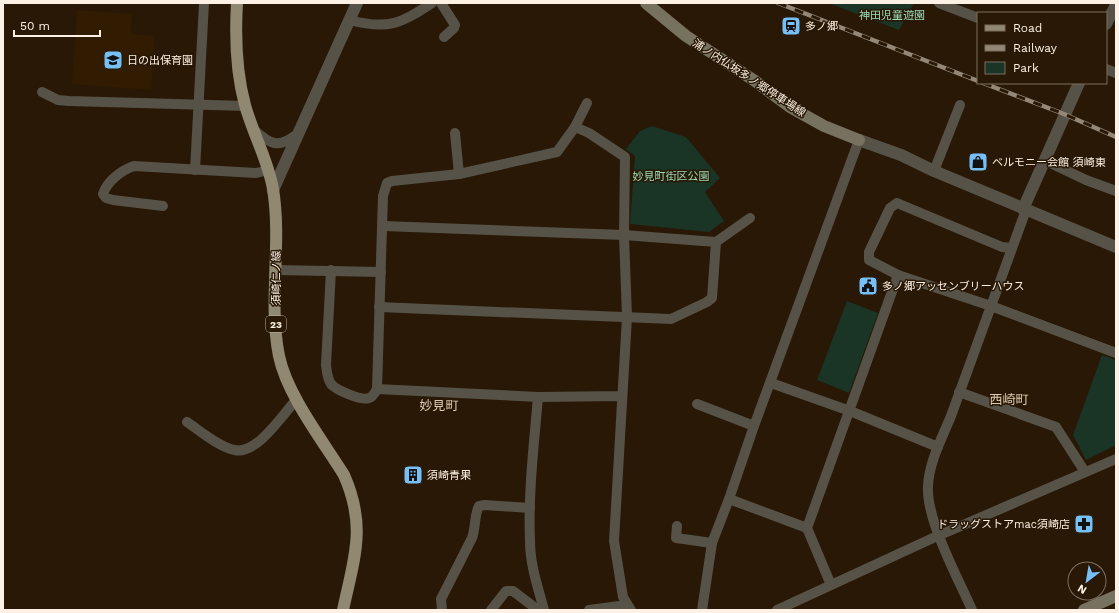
<svg xmlns="http://www.w3.org/2000/svg" width="1119" height="613" font-family="'Work Sans','Noto Sans JP',sans-serif">
  <rect width="100%" height="100%" fill="#281805"/>
  <path fill="#311c02" d="M77 10 132 14 131 34 155 36 151 90 72 84Z"/>
  <g fill="#1a3426">
    <path d="M914 3 899 30 831 4V3Z"/>
    <path d="M652 126 686 137 720 178 705 192 724 221 709 232 630 224 635 156 626 149 640 131Z"/>
    <path d="M847 301 878 313 849 393 817 380Z"/>
    <path d="M1102 355 1116 360V445L1086 460 1073 435Z"/>
  </g>
  <g fill="none" stroke-linecap="round" stroke-linejoin="round">
    <g stroke="#565247" stroke-width="10">
      <path d="M441 3 455 25 454 28 444 37"/>
      <path d="M939 3 978 18"/>
      <path d="M349 20C388 30 400 24 432 3"/>
      <path d="M1106 69 1116 73"/>
      <path d="M42 92 58 100 69 101 246 106"/>
      <path d="M575 127 587 103"/>
      <path d="M254 130C270 144 278 149 296 135"/>
      <path d="M455 133 459 174"/>
      <path d="M1044 160 1086 180 1116 191"/>
      <path d="M195 170 204 3"/>
      <path d="M934 171 960 105"/>
      <path d="M163 206 113 200 106 198 103 194C107 181 122 170 134 166L256 173 269 170"/>
      <path d="M384 226 624 235 716 242"/>
      <path d="M275 270 381 272"/>
      <path d="M331 270 326 365C327 372 327 378 331 384 336 390 361 401 369 398 373 397 375 392 377 389"/>
      <path d="M898 275 869 260V252L890 208 897 203 1002 247 1012 248"/>
      <path d="M379 307 671 319 707 302 712 298 716 242 750 218"/>
      <path d="M771 383 850 411 938 447"/>
      <path d="M959 392 1056 427 1085 472"/>
      <path d="M621 396 538 397 377 389 383 196 387 183 392 181 459 174 557 152 575 127 589 133 625 157 624 235 627 317 614 541 623 597 631 610"/>
      <path d="M538 397C534 445 528 493 530 541 530 565 538 587 544 610"/>
      <path d="M697 404 754 426"/>
      <path d="M187 422C199 430 220 448 235 450 257 455 283 414 297 399"/>
      <path d="M677 526 676 538 712 543"/>
      <path d="M807 528 729 499 754 426 859 140"/>
      <path d="M831 585 807 528 898 275 991 306 1116 353"/>
      <path d="M442 610 441 599 472 538C476 527 474 515 479 506L485 505 530 508"/>
      <path d="M491 610 506 591H513L538 610"/>
      <path d="M589 610 627 605"/>
      <path d="M702 610 712 543 729 499"/>
      <path d="M777 610 933 538 1116 459"/>
      <path d="M972 610C958 578 926 520 928 486 929 462 942 438 951 416L1026 210"/>
    </g>
    <g stroke="#565247" stroke-width="12">
      <path d="M1106 24 1116 5"/>
      <path d="M859 140 901 155 934 171 1116 247"/>
      <path d="M273 190 357 3"/>
      <path d="M1023 209 1079 83"/>
    </g>
    <g stroke="#77715f" stroke-width="12">
      <path d="M646 3 686 36 755 81 790 107 824 126 859 140"/>
      <path d="M1084 610 1116 596"/>
    </g>
    <path stroke="#908871" stroke-width="12" d="M237 3C235 37 236 72 245 105 253 134 268 160 273 189 282 244 268 301 279 356 287 395 323 441 344 475 367 527 354 558 343 610"/>
    <defs>
      <g id="rail">
        <path d="M778 3 978 81"/>
        <path d="M983 83 1064 114 1116 137"/>
      </g>
    </defs>
    <use href="#rail" stroke="#958778" stroke-width="4.5"/>
    <use href="#rail" stroke="#281805" stroke-width="3" stroke-dasharray="9" stroke-linecap="butt"/>
  </g>
  <defs>
    <symbol id="station-square" viewBox="-11 -11 22 22"><rect x="-9" y="-9" width="18" height="18" rx="4" fill="#77bff7" stroke="#281805"/><path d="M-3-6H3Q5-6 5-4V2Q5 4 3 4L4.5 6H3L1.5 4h-3L-3 6H-4.5L-3 4Q-5 4-5 2V-4Q-5-6-3-6ZM-3.5-4v3h7v-3ZM-3.5 1v1.5H-2V1ZM2 1v1.5H3.5V1Z" fill="#111"/></symbol>
    <symbol id="school-square" viewBox="-11 -11 22 22"><rect x="-9" y="-9" width="18" height="18" rx="4" fill="#77bff7" stroke="#281805"/><path d="M0-5L7-2L0 1L-7-2ZM-4 1L0 2.5L4 1V4Q0 6-4 4Z" fill="#111"/></symbol>
    <symbol id="shop-square" viewBox="-11 -11 22 22"><rect x="-9" y="-9" width="18" height="18" rx="4" fill="#77bff7" stroke="#281805"/><path d="M-5-2.5h2.3a2.7 3.5 0 0 1 5.4 0H5L5.5 6h-11ZM-1.5-2.5h3a1.5 2.3 0 0 0-3 0Z" fill="#111"/></symbol>
    <symbol id="civic-square" viewBox="-11 -11 22 22"><rect x="-9" y="-9" width="18" height="18" rx="4" fill="#77bff7" stroke="#281805"/><path d="M-.6-6.5H3V-4.5H.6V-3L4-1V1h2V6H-6V1h2V-1L-.6-3ZM-1.2 2.5V6h2.4V2.5Z" fill="#111"/></symbol>
    <symbol id="building-square" viewBox="-11 -11 22 22"><rect x="-9" y="-9" width="18" height="18" rx="4" fill="#77bff7" stroke="#281805"/><path d="M-4-6H4V6H1V3H-1V6H-4ZM-2.5-4.3h1.7v1.8h-1.7ZM.8-4.3h1.7v1.8H.8ZM-2.5-1h1.7V.8h-1.7ZM.8-1h1.7V.8H.8Z" fill="#111"/></symbol>
    <symbol id="pharmacy-square" viewBox="-11 -11 22 22"><rect x="-9" y="-9" width="18" height="18" rx="4" fill="#77bff7" stroke="#281805"/><path d="M-2-6h4v4h4v4h-4v4h-4v-4h-4v-4h4Z" fill="#111"/></symbol>
  </defs>
  <g fill-rule="evenodd">
    <use href="#station-square" x="780" y="15" width="22" height="22"/>
    <use href="#school-square" x="102" y="49" width="22" height="22"/>
    <use href="#shop-square" x="967" y="151" width="22" height="22"/>
    <use href="#civic-square" x="857" y="275" width="22" height="22"/>
    <use href="#building-square" x="402" y="464" width="22" height="22"/>
    <use href="#pharmacy-square" x="1073" y="513" width="22" height="22"/>
  </g>
  <g text-anchor="middle" dominant-baseline="central" stroke-width="3" stroke-linejoin="round" paint-order="stroke">
    <rect fill="#281805" stroke="#bdb0a2" stroke-width="1" x="266" y="316" width="20" height="16" rx="3"/>
    <g font-size="10" font-weight="bold" fill="#fdf1e5">
      <text x="276" y="324">23</text>
    </g>
    <g font-size="11" fill="#9cdcb9" stroke="#281805">
      <text x="892" y="15">神田児童遊園</text>
      <text x="671" y="176">妙見町街区公園</text>
    </g>
    <g font-size="11" fill="#fdf1e5" stroke="#281805" text-anchor="start">
      <text x="805" y="26">多ノ郷</text>
      <text x="127" y="60">日の出保育園</text>
      <text x="992" y="162">ベルモニー会館 須崎東</text>
      <text x="882" y="286">多ノ郷アッセンブリーハウス</text>
      <text x="427" y="475">須崎青果</text>
      <text x="1070" y="524" text-anchor="end">ドラッグストアmac須崎店</text>
    </g>
    <g font-size="11" fill="#fdf1e5" stroke="#281805">
      <text transform="translate(749 78) rotate(33)">浦ノ内仏坂多ノ郷停車場線</text>
      <text transform="translate(276 278) rotate(-90)">須崎仁ノ線</text>
    </g>
    <g font-size="13" fill="#dfc9b1" stroke="#281805">
      <text x="1009" y="399">西崎町</text>
      <text x="439" y="405">妙見町</text>
    </g>
  </g>
  <rect width="1119" height="613" fill="none" stroke="#fdf1e5" stroke-width="8"/>
  <rect x="977" y="12" width="130" height="72" fill="#281805" stroke="#7d6f5f"/>
  <rect x="985" y="25" width="20" height="6" fill="#908871" stroke="#7d6f5f"/>
  <text x="1013" y="32" font-size="12" fill="#fdf1e5">Road</text>
  <rect x="985" y="45" width="20" height="6" fill="#958778" stroke="#7d6f5f"/>
  <text x="1013" y="52" font-size="12" fill="#fdf1e5">Railway</text>
  <rect x="985" y="62" width="20" height="12" fill="#1a3426" stroke="#7d6f5f"/>
  <text x="1013" y="72" font-size="12" fill="#fdf1e5">Park</text>
  <g transform="translate(1087 581) rotate(211)"><circle r="19" fill="#281805" stroke="#7d6f5f"/>
  <path d="M0-3L7 15L0 10L-7 15Z" fill="#77bff7"/>
  <text y="-6" font-size="11" font-weight="bold" text-anchor="middle" fill="#fdf1e5">N</text>
  </g>
  <path d="M14 30v6h86v-6" fill="none" stroke="#fdf1e5" stroke-width="2"/>
  <text x="20" y="30" font-size="12" fill="#fdf1e5" stroke="#281805" stroke-width="3" paint-order="stroke">50 m</text>
</svg>
